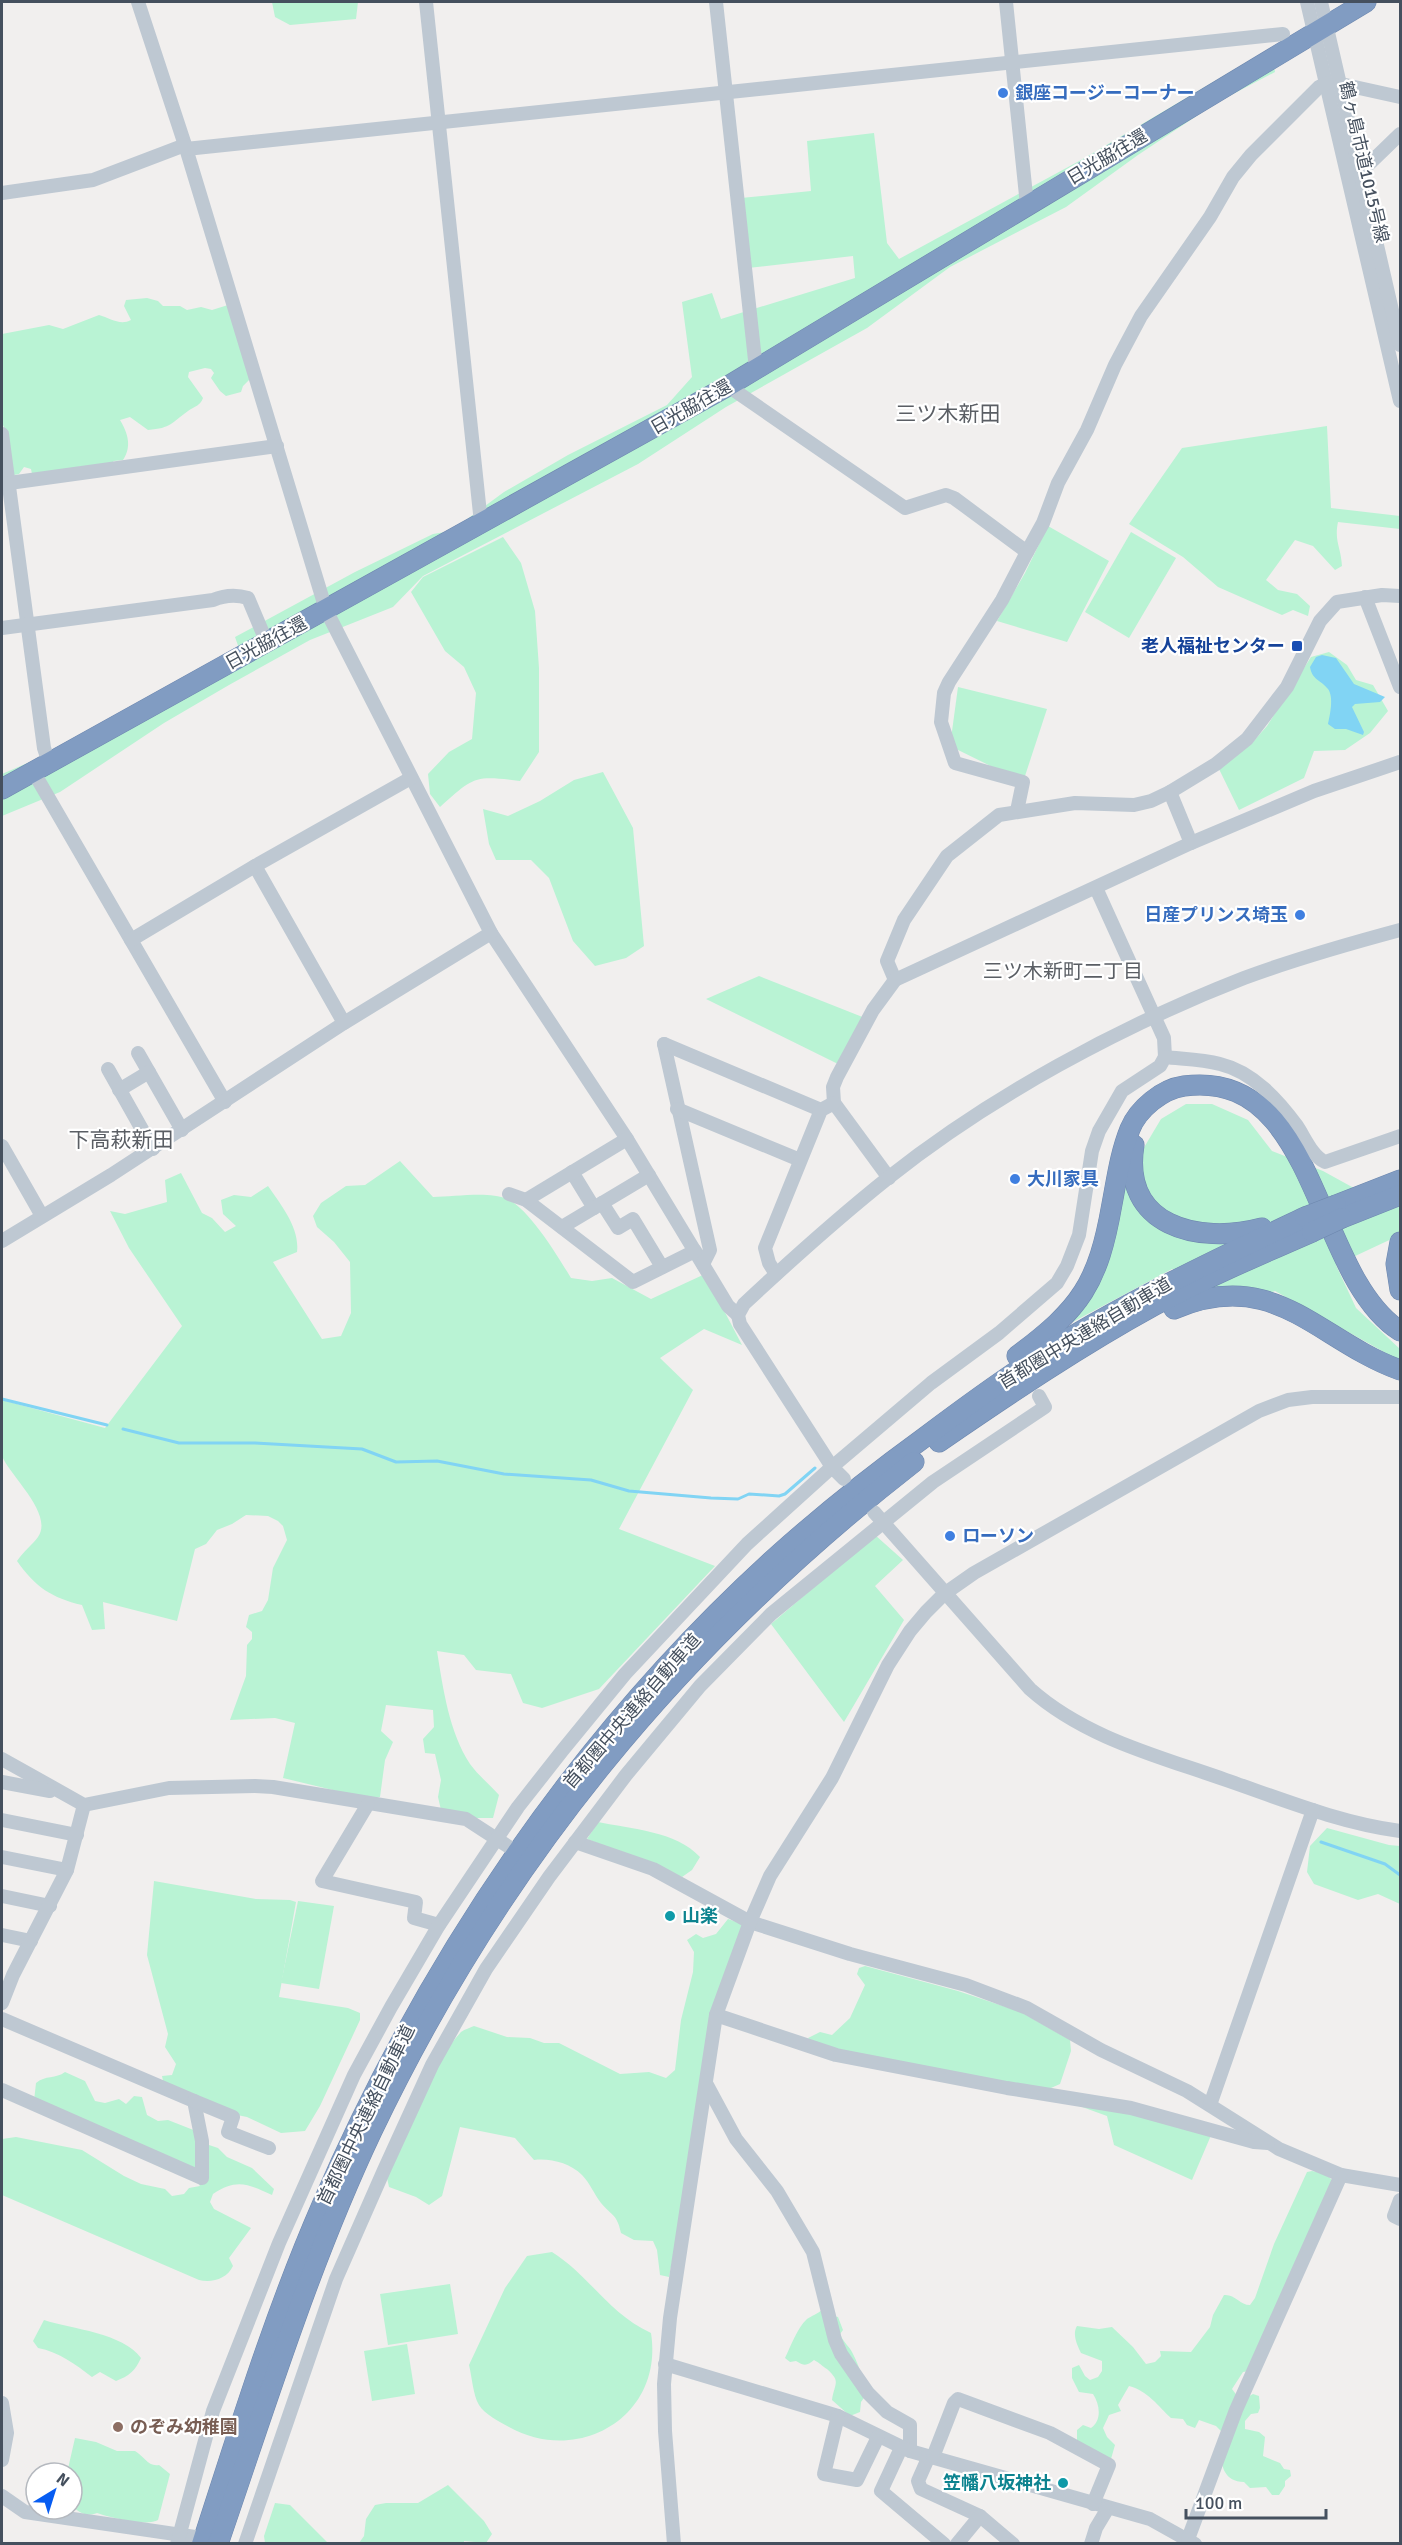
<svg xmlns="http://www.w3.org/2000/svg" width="1402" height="2545" font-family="Signika,'Noto Sans JP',sans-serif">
  <rect width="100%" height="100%" fill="#f1efee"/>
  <g fill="#b9f3d4">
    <path d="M272 2H358L356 19 290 25 275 17Z"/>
    <path d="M1271 48 1275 72 1216 103 1138 155 1066 207 950 267 867 328 726 407 638 464 423 576 393 607 310 640 229 685 164 723 60 792 2 816V774L39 758 241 654 235 637 355 572 433 534 451 531 504 492 568 455 667 405 692 377 682 302 712 293 721 319 855 278 853 256 748 268 741 198 811 191 807 141 874 133 887 243 899 259 1081 160Z"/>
    <path d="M147 298 158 301 163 306H180L187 310 201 307 212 310 228 305 250 379 243 386 241 392 226 396 220 391 211 378 214 373 211 369 205 368 189 372 188 377 203 398C200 406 195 406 188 411 171 423 172 428 148 430L130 417 120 420C128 433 132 447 123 460L114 461 106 467 80 466 75 471 32 474 31 469 24 467 19 474 14 475 8 437 3 425 2 334 49 325 63 329 99 315C110 318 120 326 131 320L124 306 126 300Z"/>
    <path d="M1327 426 1331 508 1400 516V529L1338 522C1334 541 1341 547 1342 566L1335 570 1313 546 1295 540 1266 580 1278 590 1297 594 1310 606 1308 616 1293 610 1282 615 1218 587 1183 557 1129 524 1182 448Z"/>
    <path d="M1048 526 1109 561 1067 642 997 621 1025 573Z"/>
    <path d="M1131 532 1176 558 1129 638 1085 612Z"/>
    <path d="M503 537 521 563 535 611 539 668V752L520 781C473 775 474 777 440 807L430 794 428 774 449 752 472 739 476 693 464 667 445 651 411 592 423 577Z"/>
    <path d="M1329 652 1347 665 1356 680 1373 685 1388 711 1370 733 1345 750 1314 751 1304 778 1239 810 1219 769 1251 744 1267 726 1311 657Z"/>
    <path d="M958 687 1047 709 1023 782 950 746Z"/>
    <path d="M603 772 633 828 644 946 626 958 595 966 573 941 549 878 531 860H496L489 844 483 809 508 816 540 801 574 780Z"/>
    <path d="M759 976 865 1018 838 1064 706 999Z"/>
    <path d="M1186 1104H1212L1248 1120 1272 1151 1323 1171 1392 1209 1400 1206V1235L1336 1265 1356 1308 1400 1349V1361L1275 1291 1269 1293 1219 1290 1172 1269 1069 1324 1121 1186 1161 1119Z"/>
    <path d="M400 1161 433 1197C454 1197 489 1191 507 1199 529 1208 559 1258 571 1278L592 1281 612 1278 651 1299 705 1274 742 1345 704 1329 660 1358 693 1390 619 1529 715 1566 599 1689 542 1708 523 1703 511 1674 476 1670 464 1655 437 1651C443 1688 449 1732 470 1764 478 1775 490 1785 499 1795L493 1818H462L441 1810 438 1797 441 1780 435 1754 425 1753 423 1739 434 1727 433 1710 386 1705 381 1731 393 1742 385 1760 380 1797 370 1799 283 1778 295 1723 275 1718 230 1720 246 1676 247 1645 252 1639V1632L246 1627 249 1615 262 1611 268 1600 273 1568 287 1540 283 1526 278 1521 268 1516 246 1515 232 1524 217 1530 206 1544 195 1549 177 1621 103 1602 105 1629 92 1630 82 1605C52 1598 35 1587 17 1561 23 1552 33 1544 38 1537 54 1514 10 1476 2 1456 0 1444 2 1414 2 1400L105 1428 182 1326 129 1248 110 1211 125 1214 167 1202 165 1180 181 1173 202 1213 212 1218 225 1232 236 1226 223 1214 221 1200 234 1195 251 1197 268 1186C281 1205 300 1228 297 1252L273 1262 322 1339 341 1336 351 1313 350 1262 334 1242 317 1227 313 1216 321 1203 346 1186 365 1185Z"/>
    <path d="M875 1535 903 1560 875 1586 904 1620 844 1722 771 1624Z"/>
    <path d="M598 1822C631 1829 676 1831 700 1857L692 1870 682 1877 587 1839Z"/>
    <path d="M1327 1828 1389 1845 1400 1846V1904L1378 1894 1358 1900 1314 1884 1307 1872 1310 1846Z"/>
    <path d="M154 1881 256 1899 290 1900 296 1902 279 1997 348 2008 360 2013V2020L320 2106 305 2131 281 2133 247 2117 232 2114 164 2085 162 2076 172 2075 176 2064 165 2047 168 2034 147 1955Z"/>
    <path d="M298 1901 334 1906 319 1989 281 1983Z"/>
    <path d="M728 1919 745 1925 729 1971 669 2277 660 2275 657 2250 653 2241 634 2240 621 2233C617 2214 612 2216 601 2203 594 2194 590 2183 582 2175 570 2163 550 2158 534 2160L515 2138 460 2127 442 2196 429 2205 416 2197 389 2187 387 2178C405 2139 432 2062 461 2032 465 2029 470 2028 474 2026L507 2037 530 2038 544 2043H559L620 2074 649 2072 666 2078 675 2070 681 2020 693 1972 694 1952 687 1940 696 1934 703 1938 716 1934Z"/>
    <path d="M865 1966 958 1991 1021 2012 1070 2040 1071 2051 1060 2084 1051 2088 1212 2133 1192 2180 1114 2145 1107 2116 1030 2088 814 2045 808 2038 820 2032 832 2035 850 2018 865 1985 857 1974 859 1968Z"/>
    <path d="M65 2072 85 2081 95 2101 105 2103 119 2099 126 2104 134 2096 142 2097 147 2115 158 2121 168 2120 196 2131 206 2144 218 2148 227 2157 252 2168 274 2189 272 2195C248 2184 237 2178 213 2194L210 2202 214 2209 251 2228 229 2258 233 2266C227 2279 212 2283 199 2280L2 2195V2139L16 2137 82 2150 124 2176 141 2184 165 2189 172 2196 184 2194 189 2188 200 2186 198 2183 173 2168 166 2170 34 2101 36 2083C45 2075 56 2079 65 2072Z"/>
    <path d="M1312 2171 1326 2174 1332 2180 1249 2371 1243 2372 1232 2389 1238 2397 1246 2398 1253 2394 1259 2396 1260 2408 1258 2413 1251 2414 1245 2421V2429L1259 2432 1265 2437 1263 2456 1280 2463 1284 2469 1290 2470 1291 2476 1285 2481V2486L1279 2495H1272L1266 2487 1250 2488 1244 2482C1216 2481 1221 2452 1222 2432L1216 2426 1199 2420 1195 2428 1187 2425 1183 2419 1171 2418C1158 2406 1148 2391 1129 2386L1118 2405 1121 2411 1109 2415 1103 2428 1107 2437 1115 2445 1111 2459 1077 2442V2430L1083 2425 1091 2428C1102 2420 1100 2405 1093 2394L1079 2392 1072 2378V2368L1079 2365 1085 2376 1090 2380 1098 2377 1102 2371V2361L1081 2353C1077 2345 1072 2334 1077 2326L1099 2329 1112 2327 1133 2347 1146 2364 1155 2362 1161 2356 1160 2351 1191 2352 1210 2327 1213 2315 1224 2295C1235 2294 1240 2305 1250 2305L1255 2298 1274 2244 1307 2172Z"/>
    <path d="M552 2252C590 2276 608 2313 651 2333 664 2416 579 2466 509 2427 500 2422 484 2414 479 2405 473 2395 472 2377 469 2365L505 2288 527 2256Z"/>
    <path d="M450 2284 458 2334 388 2345 380 2294Z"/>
    <path d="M823 2309 833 2316 838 2317 843 2330 840 2334C843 2342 850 2347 853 2354 860 2367 863 2381 866 2395L861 2402 860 2412 850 2416 832 2400C835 2382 841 2382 827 2369 822 2366 820 2363 814 2360 807 2366 804 2366 796 2361L790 2362 785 2358C791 2346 797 2328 807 2319 811 2316 818 2314 823 2309Z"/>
    <path d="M44 2320C72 2329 123 2333 141 2358 135 2371 129 2376 116 2381L100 2372 92 2377C75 2364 59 2352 38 2348L33 2341Z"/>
    <path d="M407 2344 415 2394 372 2401 364 2351Z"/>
    <path d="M75 2438 96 2442 117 2451H135C144 2456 148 2467 159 2465L170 2474 158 2520C147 2527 108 2517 97 2513 86 2517 80 2513 72 2506V2473H67Z"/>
    <path d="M448 2485 484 2521 492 2534 486 2543 464 2541V2544L359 2543 364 2536 366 2519 375 2505 386 2503H418Z"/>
    <path d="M275 2503 290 2505 328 2543H265L264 2536Z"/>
  </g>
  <path fill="#81d4f4" d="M1322 655 1336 658 1354 684 1385 697 1380 702 1355 704 1352 707 1364 732 1363 735 1346 729H1335L1328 724C1330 715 1334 697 1328 689 1321 680 1312 680 1310 667L1316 657Z"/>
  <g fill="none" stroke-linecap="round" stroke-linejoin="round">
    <g stroke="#81d4f4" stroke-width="3">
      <path d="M2 1399 107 1425"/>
      <path d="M123 1429 179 1443H255L362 1449 396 1462 437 1461 504 1474 591 1480 629 1491 711 1498 738 1499 749 1494 779 1496 785 1494 815 1468"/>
      <path d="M1321 1842 1385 1864 1400 1875"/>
    </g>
    <defs>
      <g id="highway">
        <path d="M2 789 728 386 1366 2"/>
        <path d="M1134 1145C1121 1226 1198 1245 1262 1228"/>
        <path d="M1336 1205 1400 1180"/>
        <path d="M1342 1218 1400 1195"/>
        <path d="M1400 1242 1396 1264 1400 1290"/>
        <path d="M1174 1309C1275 1266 1317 1340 1400 1370"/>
        <path d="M1017 1356C1081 1308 1098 1284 1112 1204 1117 1178 1120 1154 1130 1129 1138 1109 1162 1089 1184 1086 1319 1068 1313 1275 1400 1331"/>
        <path d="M939 1442C1009 1394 1080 1346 1155 1305 1206 1278 1259 1255 1312 1232"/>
        <path d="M202 2544C239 2430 274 2315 322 2205 427 1961 580 1734 778 1555 825 1513 874 1474 925 1437 961 1410 997 1383 1035 1359 1121 1304 1213 1261 1305 1217"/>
        <path d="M218 2544C266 2405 309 2264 372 2131 501 1861 679 1645 914 1462"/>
      </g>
    </defs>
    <use href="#highway" stroke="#6d87ae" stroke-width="21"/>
    <g stroke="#bec8d2" stroke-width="14">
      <path d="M138 2 185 145 326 610 491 933 627 1139 728 1306 738 1315"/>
      <path d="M426 2 481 523"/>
      <path d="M716 2 756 369"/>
      <path d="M1006 2 1027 205"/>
      <path d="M1307 2 1400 401"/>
      <path d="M1321 2 1400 345"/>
      <path d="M1341 84 1400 97"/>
      <path d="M186 149 1283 34"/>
      <path d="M1359 166 1369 164 1400 134"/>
      <path d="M2 193 93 180 185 145"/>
      <path d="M728 386 905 508 946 495 954 498 1027 552 1043 523 1058 483 1087 430 1115 365 1141 316 1210 217 1233 177 1251 155 1319 87 1327 83"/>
      <path d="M2 434 44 748 49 763"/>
      <path d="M2 484 277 446"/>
      <path d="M1365 597 1400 687"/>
      <path d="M2 628 213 600C225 595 235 594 248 598L267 643"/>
      <path d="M33 771 225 1102"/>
      <path d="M1170 792 1191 843"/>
      <path d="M1017 811 1023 782 955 763 941 722 944 693 949 682 1002 600 1027 552"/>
      <path d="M255 866 344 1023"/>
      <path d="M1096 888 1164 1038 1165 1057"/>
      <path d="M131 940 255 866 411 778"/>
      <path d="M895 980 887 961 904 920 947 856 999 815 1075 803 1134 805 1151 801 1170 792 1216 764 1247 739 1287 687 1320 621 1337 602 1382 595 1400 596"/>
      <path d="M664 1044 710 1250 703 1264"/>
      <path d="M664 1044 821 1110"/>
      <path d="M138 1053 182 1130"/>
      <path d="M108 1069 153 1149"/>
      <path d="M119 1090 149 1072"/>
      <path d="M677 1109 800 1160"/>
      <path d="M2 1146 42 1216"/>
      <path d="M572 1172 594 1208"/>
      <path d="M889 1178 834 1103 833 1087 837 1077 873 1010 895 980 1191 843 1314 791 1400 762"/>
      <path d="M509 1194 526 1200 633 1282 695 1251"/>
      <path d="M526 1200 627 1139"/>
      <path d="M602 1203 618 1228 633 1219 662 1267"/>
      <path d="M562 1227 649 1175"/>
      <path d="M2 1241 111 1175 344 1023 491 933"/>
      <path d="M776 1274 769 1263 765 1248 821 1110 834 1103"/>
      <path d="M844 1479 832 1467 740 1324 738 1315 744 1304C790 1261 838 1218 888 1178 991 1096 1121 1026 1244 978 1295 959 1348 944 1400 930"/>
      <path d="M874 1512 1030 1689C1085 1738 1158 1756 1226 1780 1284 1800 1340 1823 1400 1831"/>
      <path d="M2 1759 84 1805 169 1788 255 1786 273 1787 466 1819 509 1847"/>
      <path d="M2 1782 50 1791"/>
      <path d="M368 1804 322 1881 416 1902 414 1918 439 1925"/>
      <path d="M2 1820 77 1835"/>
      <path d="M575 1842 653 1869 750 1922 850 1954 966 1985 1027 2008 1101 2050 1187 2091 1279 2149 1341 2175 1400 2185"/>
      <path d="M2 1857 67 1870"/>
      <path d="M2 1896 50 1906"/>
      <path d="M2 1935 31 1941"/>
      <path d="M2 2003 13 1975 67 1870 84 1805"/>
      <path d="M716 2015 836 2055 1007 2088 1131 2108 1254 2142 1268 2143"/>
      <path d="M2 2019 194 2101 202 2141V2178L2 2090"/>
      <path d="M707 2085 736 2139 777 2191 813 2252 835 2340 841 2354 868 2393 887 2412 910 2425V2451"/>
      <path d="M194 2101 233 2117 228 2132 269 2148"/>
      <path d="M1210 2105 1313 1810"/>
      <path d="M1400 2200 1394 2216 1400 2219"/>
      <path d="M665 2364 838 2416 910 2451 1150 2519 1195 2544"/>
      <path d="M2 2403 7 2433 2 2460"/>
      <path d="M838 2416 824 2474 857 2480 878 2437"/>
      <path d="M901 2448 881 2491 944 2544"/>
      <path d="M929 2456 918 2481 921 2489 980 2516"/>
      <path d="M933 2457 954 2403 958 2399 1050 2433 1109 2465 1093 2504"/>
      <path d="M2 2496 25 2512 195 2537"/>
      <path d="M1188 2539 1236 2410 1341 2175"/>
      <path d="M177 2544 213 2411 279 2243 354 2075 391 2007 439 1925 518 1807 562 1751 625 1674 747 1544 832 1467 931 1383 999 1333 1057 1283 1067 1266 1079 1235 1092 1151 1099 1131 1122 1091 1160 1066 1165 1057C1183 1059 1202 1059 1220 1064 1253 1072 1278 1100 1297 1126 1305 1138 1312 1156 1325 1162L1400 1136"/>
      <path d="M245 2544 336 2279 384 2170 432 2065 486 1969 549 1877 626 1775 700 1686 771 1614 933 1482 1045 1407 1039 1396"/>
      <path d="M674 2544 665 2431 664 2384 670 2318 716 2015 750 1922 770 1876 832 1778 888 1665 910 1631 926 1612 944 1594 974 1573 1259 1411 1288 1400 1312 1397H1400"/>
      <path d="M957 2544 980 2516 1013 2544"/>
      <path d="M1091 2544 1096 2528 1108 2508"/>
    </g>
    <use href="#highway" stroke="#819cc2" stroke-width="20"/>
    <defs>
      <g id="highway-bridge">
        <path d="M1305 1217 1336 1205"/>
        <path d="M1312 1232 1342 1218"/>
      </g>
    </defs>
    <use href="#highway-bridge" stroke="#6d87ae" stroke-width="21" stroke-linecap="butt"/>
    <use href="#highway-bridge" stroke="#819cc2" stroke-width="20"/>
  </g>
  <g fill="#3f7fe0" stroke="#fff" stroke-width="2">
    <circle cx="1003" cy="93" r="6"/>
    <circle cx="1300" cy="915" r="6"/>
    <circle cx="1015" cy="1179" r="6"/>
    <circle cx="950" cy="1536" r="6"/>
  </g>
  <rect fill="#1a4fb4" stroke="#fff" stroke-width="2" x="1291" y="640" width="12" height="12" rx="3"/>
  <g fill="#0f9aa8" stroke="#fff" stroke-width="2">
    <circle cx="670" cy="1916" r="6"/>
    <circle cx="1063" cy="2483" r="6"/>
  </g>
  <circle fill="#8d6e63" stroke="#fff" stroke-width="2" cx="118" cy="2427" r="6"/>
  <g text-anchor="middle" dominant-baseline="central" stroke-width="4.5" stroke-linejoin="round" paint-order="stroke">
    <g font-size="18" font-weight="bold" fill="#366cbe" stroke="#fff" text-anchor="start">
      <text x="1015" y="93">銀座コージーコーナー</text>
      <text x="1288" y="915" text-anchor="end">日産プリンス埼玉</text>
      <text x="1027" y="1179">大川家具</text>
      <text x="962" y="1536">ローソン</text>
    </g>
    <g font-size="18" fill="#45505e" stroke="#fff">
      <text transform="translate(1107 157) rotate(-31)">日光脇往還</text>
      <text transform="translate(1364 162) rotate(77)">鶴ヶ島市道1015号線</text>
      <text transform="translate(691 407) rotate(-30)">日光脇往還</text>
      <text transform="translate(266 643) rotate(-29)">日光脇往還</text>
      <text transform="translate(1085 1333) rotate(-31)">首都圏中央連絡自動車道</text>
      <text transform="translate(632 1711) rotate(-49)">首都圏中央連絡自動車道</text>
      <text transform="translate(366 2115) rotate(-64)">首都圏中央連絡自動車道</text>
    </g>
    <g font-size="18" font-weight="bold" fill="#164399" stroke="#fff" text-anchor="end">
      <text x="1285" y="646">老人福祉センター</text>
    </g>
    <g font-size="18" font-weight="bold" fill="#0d838f" stroke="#fff" text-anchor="start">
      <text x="682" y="1916">山楽</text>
      <text x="1051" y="2483" text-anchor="end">笠幡八坂神社</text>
    </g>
    <g font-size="18" font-weight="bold" fill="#785e54" stroke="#fff" text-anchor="start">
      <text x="130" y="2427">のぞみ幼稚園</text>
    </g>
    <g font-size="20" fill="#5a5e64" stroke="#fff">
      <text x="1063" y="971">三ツ木新町二丁目</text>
    </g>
    <g font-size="21" fill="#5a5e64" stroke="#fff">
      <text x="948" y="414">三ツ木新田</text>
      <text x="121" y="1140">下高萩新田</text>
    </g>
  </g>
  <rect width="1402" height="2545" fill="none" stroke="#45505e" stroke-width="6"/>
  <g transform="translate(54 2491) rotate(38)"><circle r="28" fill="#ffffff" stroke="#b5b9bf" stroke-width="1.5"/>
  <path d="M0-4.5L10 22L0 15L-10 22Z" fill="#075df2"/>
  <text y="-9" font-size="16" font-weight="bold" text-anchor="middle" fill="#45505e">N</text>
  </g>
  <path d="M1186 2509v9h140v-9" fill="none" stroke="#45505e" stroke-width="3"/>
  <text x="1195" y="2509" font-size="18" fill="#45505e" stroke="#ffffff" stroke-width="4.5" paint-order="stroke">100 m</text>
</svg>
